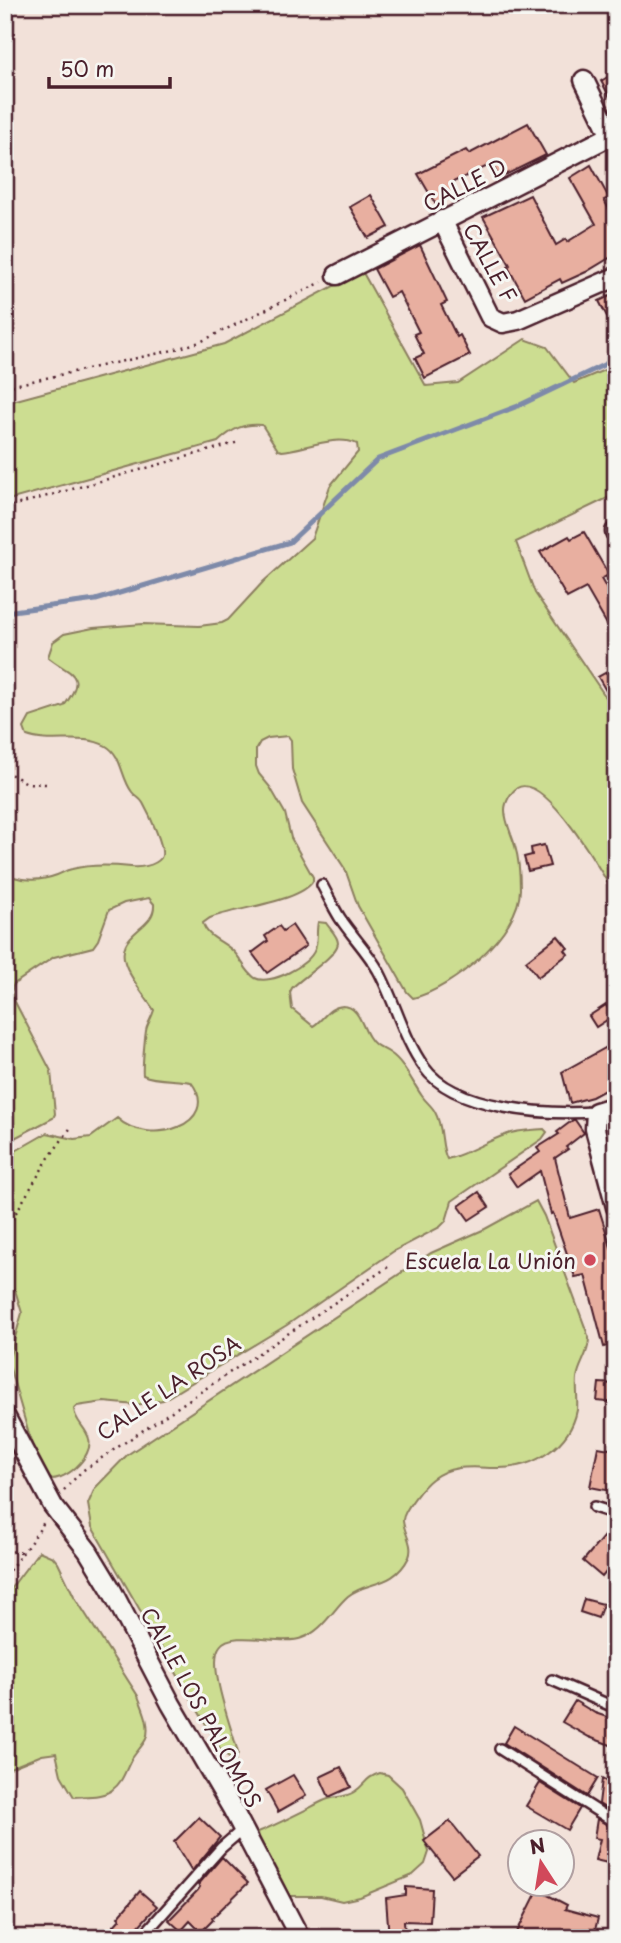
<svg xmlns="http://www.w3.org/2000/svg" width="621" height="1943" font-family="'Playpen Sans',sans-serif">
  <rect width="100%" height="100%" fill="#f2e1d9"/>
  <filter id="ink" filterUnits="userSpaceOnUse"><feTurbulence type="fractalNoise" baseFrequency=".0143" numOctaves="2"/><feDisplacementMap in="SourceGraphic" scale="14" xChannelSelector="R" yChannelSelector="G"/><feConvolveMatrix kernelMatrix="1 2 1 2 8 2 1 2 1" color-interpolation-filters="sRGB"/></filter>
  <g filter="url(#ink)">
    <g fill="#ccdd91" stroke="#8b7e5e" stroke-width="2">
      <path d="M362 271 426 386 458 383 525 339 547 347 574 383 616 365V494L516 542 535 593 616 712V897C604 876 545 771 517 788 511 792 505 802 505 810 505 822 512 835 515 846 519 859 520 875 520 889 520 933 452 989 413 998L407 992 358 906 345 869 302 803 292 769 291 740 288 736 268 738 260 742 256 749V766L259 774 270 787 285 813 291 838 313 877V881C301 902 234 908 210 918L203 923C206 937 225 942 234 952 242 960 246 972 255 978 270 986 310 965 315 949 318 941 316 931 318 922L326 923C330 929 338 936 338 943 336 957 302 977 292 988L290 992 292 1009 313 1026C324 1020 327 1007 343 1006 359 1006 362 1027 369 1037 375 1047 381 1047 390 1053 404 1062 412 1082 422 1096 426 1102 432 1106 435 1112 444 1128 440 1146 447 1159 467 1154 485 1142 505 1135 517 1130 532 1130 544 1129L547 1132 542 1139 452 1201 446 1221 440 1227 394 1251 287 1325 163 1400 136 1405 104 1402 77 1406 74 1409C75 1422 86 1427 89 1439 94 1456 64 1485 44 1478L39 1469 8 1362 22 1313 15 1290 5 1292V1157L47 1133 74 1139 91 1137 117 1118C149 1148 223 1124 191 1082 177 1079 155 1081 143 1075 142 1070 145 1031 147 1027 149 1021 152 1017 154 1010 145 997 134 983 127 968 111 932 156 931 154 904L149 898 124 903 109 910 98 940 93 947 54 957 14 984 11 992 14 1000 51 1071 55 1114 53 1118 5 1143V869L10 876C25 881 41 881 57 875 62 873 66 870 72 869 91 864 111 865 131 867 139 868 155 866 161 858 167 850 148 812 143 803 140 798 135 796 132 792 121 778 122 755 106 746 82 733 51 745 27 736L24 728 30 717 64 706C90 672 67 674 48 657L53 642 64 634 93 628 143 624 199 626 222 623 228 620 263 582 312 538 330 486 358 452 357 444C335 434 305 449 282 451L278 450 262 425C244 423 232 429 218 442L5 501V403L224 344Z"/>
      <path d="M536 1201 544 1216 589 1338C589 1355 579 1363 577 1378 576 1388 578 1399 577 1410 570 1446 534 1468 499 1468 476 1468 452 1463 432 1479 424 1485 402 1512 403 1521 404 1533 414 1545 409 1557 393 1589 367 1580 348 1596 333 1609 323 1631 302 1638 282 1646 232 1629 220 1646 206 1664 233 1731 238 1753L235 1761 222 1752 92 1527 88 1504 95 1488 127 1455 431 1253 485 1229Z"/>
      <path d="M39 1551 53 1557 58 1563 74 1596 138 1696C143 1709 151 1725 146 1739 142 1747 134 1754 130 1762 125 1772 122 1783 112 1790 103 1797 86 1796 74 1797L61 1775 56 1753 42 1755 5 1770V1596Z"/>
      <path d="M380 1773 388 1775 402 1788 420 1820 429 1852 425 1864 413 1875 360 1897 342 1901 321 1896H290L283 1891 260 1846 258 1832C280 1823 301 1812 323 1801 333 1796 345 1798 354 1792 367 1784 364 1778 380 1773Z"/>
    </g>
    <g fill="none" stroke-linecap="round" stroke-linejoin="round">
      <path stroke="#7e8aa9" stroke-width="5" d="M5 612 96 600 290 542 378 459 518 406 616 359"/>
    </g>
    <g fill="#e8afa0" stroke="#4a1f2b" stroke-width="2">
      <path d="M616 72V108L601 81Z"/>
      <path d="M528 123 546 155 499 178 492 164 451 183 457 194 436 205 418 174 466 150 469 154Z"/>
      <path d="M591 165 609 198 604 200 616 222V254L586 272 562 283 560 279 525 298 508 267 510 265 483 217 530 195 556 245 566 239 567 242 596 224 570 178Z"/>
      <path d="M371 195 389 227 368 238 350 207Z"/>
      <path d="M420 245 447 302 441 305 457 337 460 335 470 355 425 378 415 358 424 354 414 334 419 332 399 292 389 297 374 269Z"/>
      <path d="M616 293V334L599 301Z"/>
      <path d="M584 532 609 575 601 579 616 605V640L586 588 567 598 540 552 569 536 571 539Z"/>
      <path d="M616 667V708L598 677Z"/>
      <path d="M544 845 550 866 528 871 524 857 532 855 531 848Z"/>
      <path d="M292 925 306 946 267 973 252 953 268 941 265 936 279 926 283 931Z"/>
      <path d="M558 936 568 948 565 950 568 954 538 977 526 961Z"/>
      <path d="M606 1005 613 1016 596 1027 589 1016Z"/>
      <path d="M616 1042V1084L592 1097 570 1103 562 1072Z"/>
      <path d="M573 1120H575L584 1133 566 1147 568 1149 555 1158 570 1218 599 1209 614 1257 616 1256V1343L604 1347 585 1275 575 1277 553 1213 551 1214 540 1171 517 1187 508 1174 540 1152 537 1148 559 1134 557 1132Z"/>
      <path d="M479 1192 489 1207 469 1220 459 1206Z"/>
      <path d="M599 1383 616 1384V1403L597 1401Z"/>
      <path d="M598 1447 616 1450V1492L590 1487Z"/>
      <path d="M604 1536 616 1546V1560L602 1577 583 1561Z"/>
      <path d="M584 1599 603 1604 598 1618 580 1612Z"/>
      <path d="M575 1701 595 1713 616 1720V1747L589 1737 562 1722Z"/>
      <path d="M514 1726 598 1778 587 1796 504 1743Z"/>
      <path d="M341 1767 351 1787 329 1797 320 1777Z"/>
      <path d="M293 1775 306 1796 278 1812 266 1790Z"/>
      <path d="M602 1779 616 1787V1815L599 1804Z"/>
      <path d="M540 1783 580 1808 567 1830 526 1806Z"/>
      <path d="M199 1817 220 1837 192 1871 174 1842Z"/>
      <path d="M597 1819 616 1830V1865L595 1860 600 1839 594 1838Z"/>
      <path d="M450 1821 478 1856 452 1876 424 1841Z"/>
      <path d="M222 1857 248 1883 212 1918 213 1920 201 1932 190 1921 181 1931 169 1920 198 1890 200 1887 198 1885Z"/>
      <path d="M406 1887 432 1889 430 1922 404 1921 405 1937 389 1938 386 1898 406 1895Z"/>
      <path d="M538 1890 567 1905 565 1909 598 1918 593 1938H514Z"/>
      <path d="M140 1891 157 1906 128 1938H121L111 1929 120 1919 118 1917Z"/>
    </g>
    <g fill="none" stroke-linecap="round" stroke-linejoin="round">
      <defs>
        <g id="lane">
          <path d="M322 885C328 896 333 907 340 918 352 936 367 951 378 970 395 1001 403 1038 424 1067 454 1110 548 1115 596 1112"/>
          <path d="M594 1507 616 1514"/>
          <path d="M552 1680 616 1708"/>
          <path d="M500 1749 616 1823"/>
          <path d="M141 1938 221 1848 243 1829"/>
        </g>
        <g id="street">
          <path d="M584 80 611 136"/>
          <path d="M442 220 490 317 503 323 518 320 616 277"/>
          <path d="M337 275 616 133"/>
          <path d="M615 532 616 533"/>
          <path d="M616 1106 596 1112 595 1129 616 1207"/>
          <path d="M5 1416 53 1506 88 1551 111 1589 171 1704 233 1810 300 1938"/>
        </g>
      </defs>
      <use href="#lane" stroke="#4a1f2b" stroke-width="14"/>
      <use href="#street" stroke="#4a1f2b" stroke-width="23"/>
      <g stroke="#4a1f2b" stroke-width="2.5" stroke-dasharray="2 5" stroke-linecap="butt">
        <path d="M5 387 169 351 200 342 322 282"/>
        <path d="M5 508 239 442"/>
        <path d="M5 771 27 783 46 784"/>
        <path d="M5 1231 48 1159 72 1126"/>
        <path d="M5 1390 8 1400"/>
        <path d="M64 1490 82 1471 388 1267"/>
        <path d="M5 1551 22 1552"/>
        <path d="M5 1576C18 1558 33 1541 44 1522"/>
      </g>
      <use href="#lane" stroke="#f6f6f2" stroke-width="9"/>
      <use href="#street" stroke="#f6f6f2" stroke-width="18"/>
    </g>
  </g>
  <circle fill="#d1495b" stroke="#f6f6f2" stroke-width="2.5" cx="590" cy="1260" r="7"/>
  <g text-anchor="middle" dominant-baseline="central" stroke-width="6" stroke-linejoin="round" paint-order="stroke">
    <g font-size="21" fill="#4a1f2b" stroke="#f6f6f2">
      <text transform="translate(464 184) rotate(-27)">CALLE D</text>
      <text transform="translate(491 262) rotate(61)">CALLE F</text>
      <text transform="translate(168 1387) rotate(-34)">CALLE LA ROSA</text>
      <text transform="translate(202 1707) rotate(61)">CALLE LOS PALOMOS</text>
    </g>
    <g font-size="21" fill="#4a1f2b" stroke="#f6f6f2" text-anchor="end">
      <text x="576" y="1260">Escuela La Unión</text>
    </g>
  </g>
  <rect width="621" height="1943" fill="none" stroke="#f6f6f2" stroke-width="28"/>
  <rect x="14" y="14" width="593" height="1915" fill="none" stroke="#4a1f2b" stroke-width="2.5" filter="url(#ink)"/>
  <g transform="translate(541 1863) rotate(348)"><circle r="33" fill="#f6f6f2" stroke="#b1a0a2" stroke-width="2"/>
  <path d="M0-5L12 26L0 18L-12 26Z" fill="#d1495b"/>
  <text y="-10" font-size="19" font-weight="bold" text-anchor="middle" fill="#4a1f2b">N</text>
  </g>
  <path d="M49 77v10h121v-10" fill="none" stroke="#4a1f2b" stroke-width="3.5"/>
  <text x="60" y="77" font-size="21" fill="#4a1f2b" stroke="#f6f6f2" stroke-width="5" paint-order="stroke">50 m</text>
</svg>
